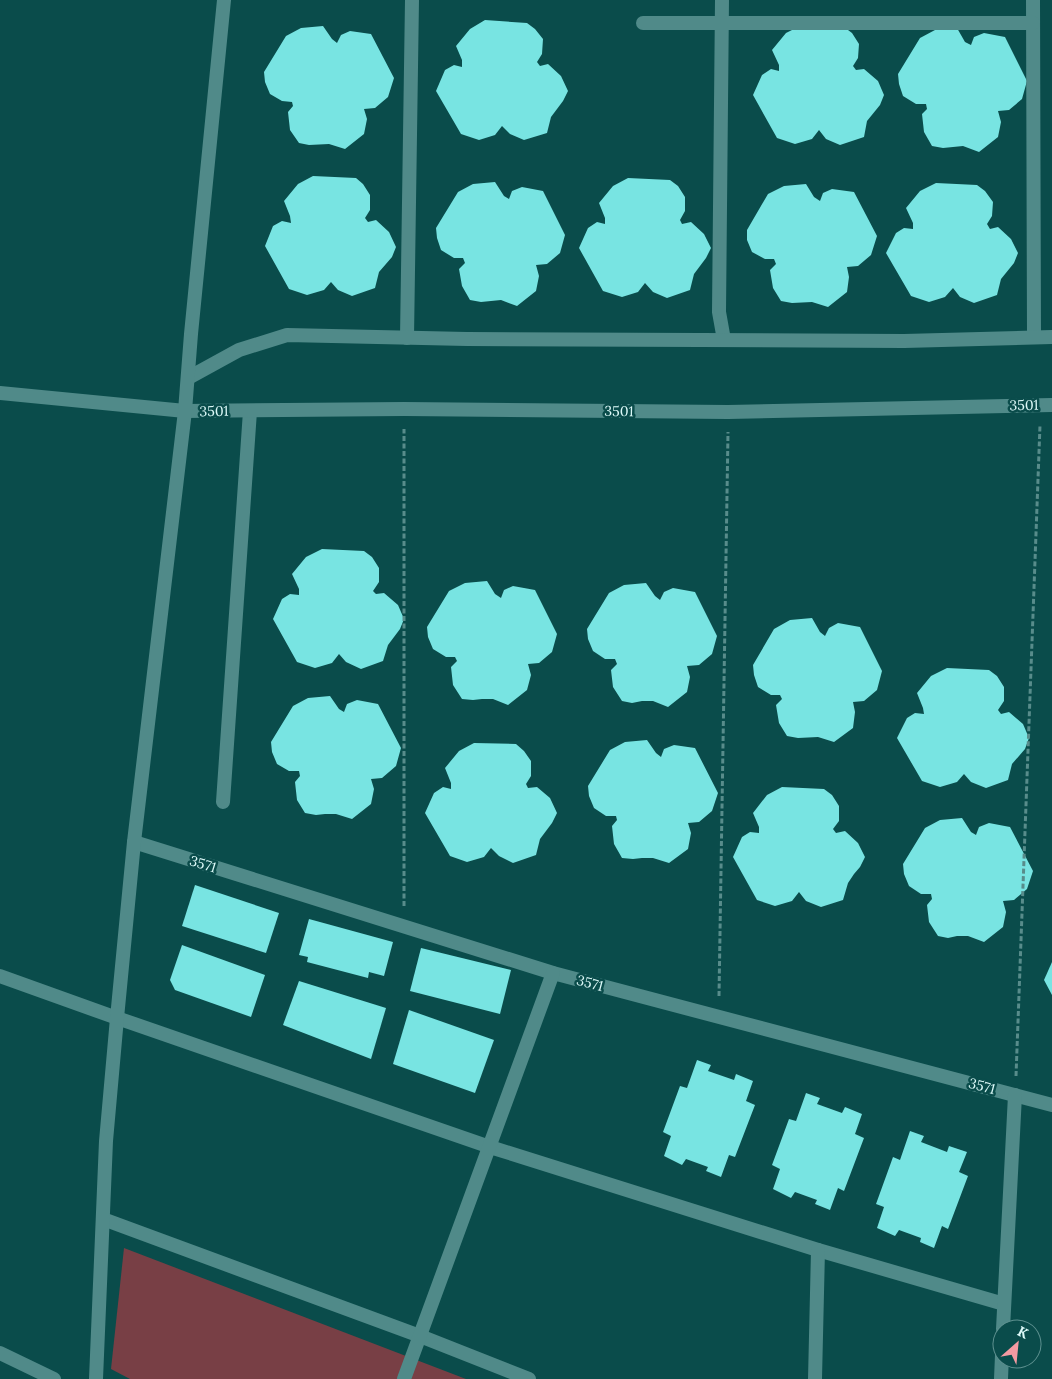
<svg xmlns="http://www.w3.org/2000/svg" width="1052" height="1379" font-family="Lora,serif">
  <rect width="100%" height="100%" fill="#0a4c4b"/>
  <path fill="#783f45" d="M124 1248 466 1379H130L111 1369Z"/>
  <g fill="#78e4e2">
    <path d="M485 20 527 23 535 29 543 39 542 54 537 62 540 66 548 64 561 76 568 91 563 101 551 117 547 133 524 140 510 134 502 126 495 135 479 140 461 134 436 91 445 70 454 65 462 67V60L456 46 470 29Z"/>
    <path d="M802 25 844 27 852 33 859 44 858 58 853 66 856 70 864 69 878 81 884 95 880 105 867 121 864 137 840 145 826 139 819 130 812 139 795 144 777 138 753 95 762 75 771 69 779 71V65L772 50 786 33Z"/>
    <path d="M323 26 332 39 337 43 341 35 350 31 371 34 394 78 388 97 375 108 364 109 367 119 364 134 345 149 329 144 309 145 299 143 290 130 288 112 293 106 292 102 282 101 270 94 265 82 264 72 286 36 301 28Z"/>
    <path d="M957 28 965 42 971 45 974 37 984 33 1005 37 1027 81 1022 99 1009 110 998 111 1001 122 998 137 979 152 963 146 943 148 932 146 924 132 922 114 927 109 926 104H916L903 96 899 84 898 74 920 38 935 30Z"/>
    <path d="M313 176 356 178 363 184 370 195V210L365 218 368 222 376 220 389 232 396 247 392 257 379 272 375 288 352 296 338 290 331 282 324 290 307 295 289 289 265 246 273 226 282 221 291 223 290 216 284 201 298 184Z"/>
    <path d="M628 178 670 180 678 186 685 197V211L680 220 682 224 691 222 704 234 711 248 706 258 694 274 690 290 667 298 653 292 645 283 638 292 622 297 603 291 579 248 588 228 597 222 605 224V218L599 203 613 186Z"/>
    <path d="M495 182 504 196 509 199 512 191 522 187 543 191 565 235 560 253 547 264 536 265 539 276 536 291 517 306 501 300 481 302 470 300 462 286 459 269 465 263 463 258H454L441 250 437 238 436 228 458 192 473 184Z"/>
    <path d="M936 183 977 185 985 191 993 202 992 216 987 224 990 229 998 227 1011 239 1018 253 1014 263 1001 279 997 295 974 303 960 297 953 288 945 297 929 302 911 296 886 253 896 233 904 228 913 229V223L906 208 920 191Z"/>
    <path d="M806 184 814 197 820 201 823 193 832 189 854 192 877 236 871 255 858 266 847 267 849 277 847 292 828 307 812 302 792 303 781 301 773 288 770 270 776 264 774 259H765L752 252 747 240V230L768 194 784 186Z"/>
    <path d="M322 549 364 551 372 557 379 568V582L373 591 376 594 384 593 398 605 404 619 400 629 388 645 383 661 361 669 346 662 339 654 332 663 315 668 297 662 273 619 282 599 290 594 299 595V589L292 574 306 557Z"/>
    <path d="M487 581 495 594 501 598 504 590 513 586 535 590 557 634 552 652 539 663 528 664 531 675 527 690 508 705 493 699H482L473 700 462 699 453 685 451 667 457 661 455 657H446L433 649 428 637 427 627 449 591 465 583Z"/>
    <path d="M646 583 655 596 660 600 664 592 673 588 695 592 717 636 712 654 699 665 687 666 690 677 687 692 668 707 653 701H642L632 703 622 701 613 687 611 670 617 664 615 659H605L593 651 588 639 587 629 609 593 624 585Z"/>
    <path d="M812 618 820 632 825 636 829 628 838 623 860 627 882 671 877 690 864 701 853 702 855 712 853 728 834 742 818 737 798 738 787 736 779 723 776 705 782 699 780 695H771L758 687 754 675 753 665 774 629 790 620Z"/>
    <path d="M947 668 989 670 997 676 1004 687V701L998 710 1001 714 1009 712 1023 724 1029 738 1025 749 1012 764 1008 780 986 788 971 782 964 774 957 782 940 787 922 781 897 738 907 718 915 713 924 714 923 708 917 693 931 676Z"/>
    <path d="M330 696 339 709 344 712 347 704 357 700 378 704 401 748 396 766 382 778 371 779 374 789 371 804 352 819 336 814H325L316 815 305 813 297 800 295 782 300 776 299 771H289L277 764 272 752 271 742 293 706 308 698Z"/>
    <path d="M647 740 656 753 661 757 664 749 674 745 695 748 718 793 712 811 699 822 688 823 691 833 688 849 669 863 653 858H642L633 859 622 858 614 844 612 826 617 820 616 816H606L594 808 589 796 588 786 610 750 625 742Z"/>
    <path d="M474 743 516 744 524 751 531 761V776L526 784 528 788 537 787 550 798 557 813 552 823 540 839 536 855 513 863 499 856 491 848 484 857 467 862 450 856 425 813 434 793 443 787 451 789V783L445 768 459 751Z"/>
    <path d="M782 787 824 789 832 795 839 806V821L833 829 836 833 845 831 858 843 865 857 860 867 854 874 848 883 843 900 821 907 806 901 799 892 792 901 775 906 757 900 733 857 742 837 750 832 759 833V827L753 813 767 795Z"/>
    <path d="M962 818 971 832 976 835 979 827 989 823 1010 827 1033 871 1027 889 1014 900 1003 901 1006 912 1003 927 984 942 968 936H957L948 938 938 936 929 922 927 905 932 899 931 894H921L909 886 904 874 903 864 925 828 940 820Z"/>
    <path d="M195 885 279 913 266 953 182 926Z"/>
    <path d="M309 919 393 942 384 976 369 972 368 978 307 962 308 957 299 955Z"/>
    <path d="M182 945 265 975 251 1017 175 990 170 980Z"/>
    <path d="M421 948 511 970 500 1014 410 991Z"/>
    <path d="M1052 962V995L1044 980Z"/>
    <path d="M299 981 386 1008 371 1059 283 1025Z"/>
    <path d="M409 1010 494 1040 475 1093 393 1064Z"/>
    <path d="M697 1060 711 1065 708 1071 734 1080 736 1074 753 1081 746 1101 755 1105 735 1157 729 1155 721 1177 706 1171 708 1167 686 1159 682 1165 664 1156 671 1136 663 1132 680 1086 687 1088Z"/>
    <path d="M806 1093 820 1098 817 1104 842 1113 845 1107 862 1114 855 1134 864 1138 844 1191 838 1188 830 1210 815 1204 817 1200 795 1192 791 1198 773 1189 780 1169 772 1165 789 1119 796 1121Z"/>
    <path d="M910 1131 924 1136 921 1142 947 1152 949 1146 967 1152 959 1172 968 1176 948 1229 942 1226 934 1248 920 1242 921 1238 899 1230 895 1236 877 1228 884 1207 876 1204 893 1157 900 1160Z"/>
  </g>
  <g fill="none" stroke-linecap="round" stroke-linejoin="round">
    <g stroke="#588c8b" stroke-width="3" stroke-dasharray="5 2.5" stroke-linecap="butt">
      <path d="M404 906V429"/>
      <path d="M719 996 728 432"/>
      <path d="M1016 1076 1040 425"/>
    </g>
    <g stroke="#508a89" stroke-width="14">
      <path d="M722 0 719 312 724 340"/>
      <path d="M1033 0 1034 337"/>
      <path d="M643 23H1033"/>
      <path d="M407 338 412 0"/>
      <path d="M188 378 239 350 287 335 467 339 904 341 1052 337"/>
      <path d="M223 802 250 411"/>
    </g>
    <g stroke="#508a89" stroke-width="14">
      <path d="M0 393 185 411 404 409 728 412 1052 405"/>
      <path d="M134 842 553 973 1052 1105"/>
      <path d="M0 976 117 1018 490 1147 818 1250 1004 1304"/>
      <path d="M103 1219 420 1336 529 1379"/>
      <path d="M1003 1329 1015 1095"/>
      <path d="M0 1353 54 1379"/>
      <path d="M96 1379 106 1141 117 1018 134 842 185 411 191 334 224 0"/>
      <path d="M404 1379 553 973"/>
      <path d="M815 1379 818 1250"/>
      <path d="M1001 1379 1002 1355"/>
    </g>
  </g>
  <g text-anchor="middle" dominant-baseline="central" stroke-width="5" stroke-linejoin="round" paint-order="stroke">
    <g font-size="14" fill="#dcf9f8" stroke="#0a4c4b">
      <text transform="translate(1024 405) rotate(-1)">3501</text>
      <text transform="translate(214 411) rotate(-1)">3501</text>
      <text transform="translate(619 411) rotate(1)">3501</text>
      <text transform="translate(203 864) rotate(17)">3571</text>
      <text transform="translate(590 983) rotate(15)">3571</text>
      <text transform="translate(982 1086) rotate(15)">3571</text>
    </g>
  </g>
  <g transform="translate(1017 1344) rotate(27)"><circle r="24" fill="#0a4c4b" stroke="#5e9190"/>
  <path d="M0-4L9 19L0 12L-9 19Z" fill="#f49aa2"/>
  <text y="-8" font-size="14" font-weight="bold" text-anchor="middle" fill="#dcf9f8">K</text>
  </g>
</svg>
